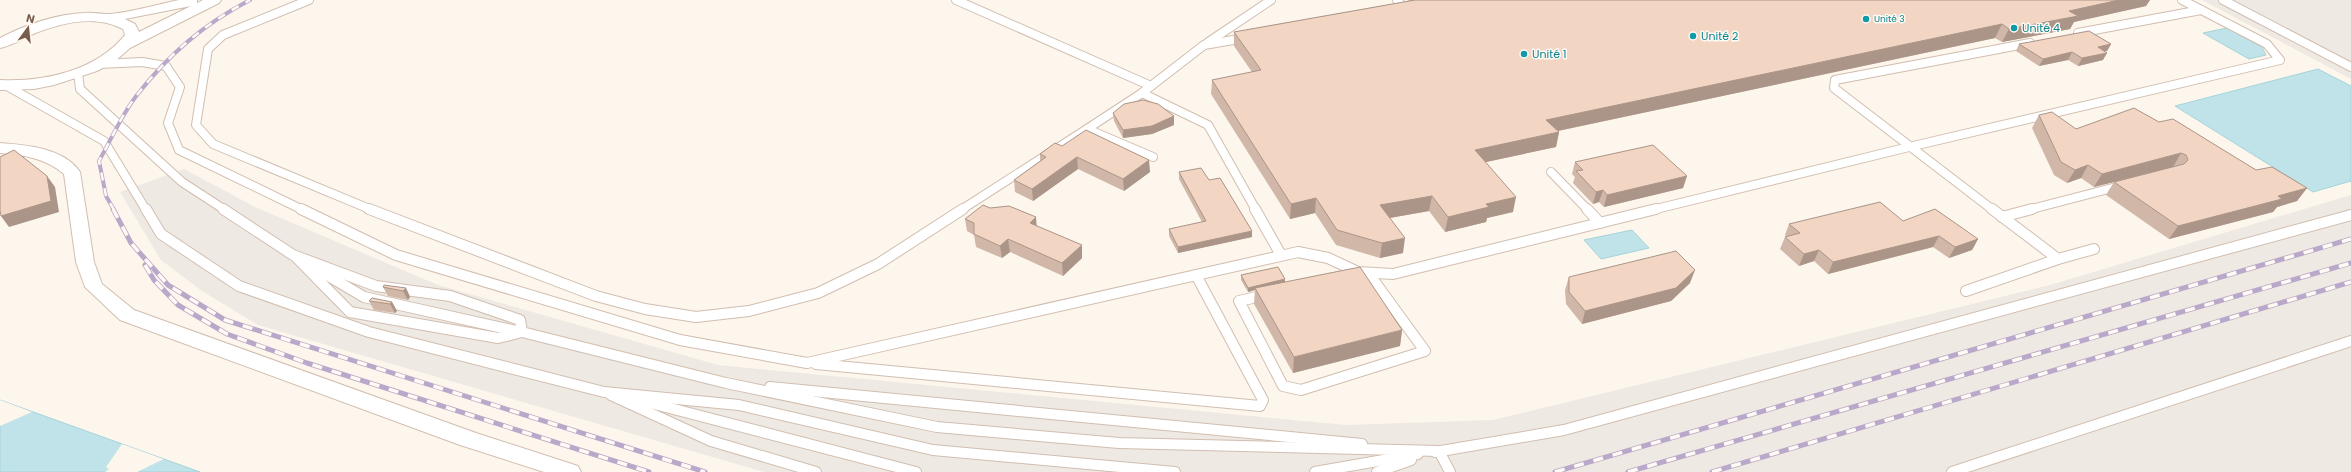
<svg xmlns="http://www.w3.org/2000/svg" width="2351" height="472" font-family="Poppins,sans-serif">
  <rect width="100%" height="100%" fill="#fdf6ec"/>
  <g fill="#efe9e4">
    <path d="M2202 0H2351V79Z"/>
    <path d="M184 169 255 207 438 285 718 365 1346 425 1493 420 2050 285 2351 195V472H764L258 325 202 291 161 260 120 192Z"/>
  </g>
  <g fill="#bfe3e8" stroke="#a5d3da">
    <path d="M2227 28 2262 47 2266 55 2249 59 2203 33Z"/>
    <path d="M2318 69 2351 86V181L2313 192 2175 106Z"/>
    <path d="M1632 230 1649 248 1601 259 1584 240Z"/>
    <path d="M0 400 200 472H0Z"/>
  </g>
  <g fill="#fdf6ec">
    <path d="M0 400 32 412 0 426Z"/>
    <path d="M122 444 163 459H164L137 472H105L109 469 106 467Z"/>
  </g>
  <g fill="none" stroke-linecap="round" stroke-linejoin="round">
    <defs>
      <g id="lane-far1">
        <path d="M309 0 223 35 208 49 196 125 213 144 372 210"/>
        <path d="M956 0 1151 86"/>
        <path d="M1397 0 1406 10H1404"/>
        <path d="M2223 0 2351 67"/>
        <path d="M2078 33 2201 10"/>
        <path d="M1245 38 1204 45 1142 93 1208 125 1256 210"/>
        <path d="M1207 43 1271 0"/>
        <path d="M99 64 142 62 166 66 180 87 168 123 179 150 303 210"/>
        <path d="M78 73 80 89 182 182 225 210"/>
        <path d="M7 86 104 141 146 210"/>
        <path d="M1142 93 1087 129 1153 157"/>
        <path d="M1551 172 1588 210"/>
        <path d="M961 210 1087 129"/>
        <path d="M1652 210 1909 147 2280 60 2267 44 2182 0"/>
        <path d="M1993 210 1834 88 1835 80 2030 43"/>
        <path d="M2028 210 2120 186"/>
      </g>
      <g id="lane">
        <path d="M146 209 161 234 239 286 369 332 604 392 739 405 933 450 1175 472"/>
        <path d="M223 209 293 255 376 286 450 296 520 320 522 332 726 383 937 427 1119 443 1439 451"/>
        <path d="M301 209 396 255 680 340 807 363 1298 252 1328 258 1358 272 1393 274 1656 209"/>
        <path d="M369 209 596 296 645 309 696 317 749 311 818 293 878 264 963 209"/>
        <path d="M1255 209 1281 255"/>
        <path d="M1587 209 1600 223"/>
        <path d="M2002 217 2032 209"/>
        <path d="M296 257 350 312 498 338 522 332"/>
        <path d="M2058 259 2094 249"/>
        <path d="M315 268 364 297 521 332"/>
        <path d="M1966 291 2058 259 1992 209"/>
        <path d="M1266 295 1239 301 1283 386 1301 390 1425 351 1369 274"/>
        <path d="M816 364 1260 406 1263 400 1196 275"/>
        <path d="M770 387 1362 444"/>
        <path d="M611 395 711 441 816 472"/>
        <path d="M639 400 916 472"/>
        <path d="M1439 451 1450 472"/>
        <path d="M1435 452 1564 430 2351 215"/>
        <path d="M1315 472 1418 454"/>
        <path d="M1377 472 1411 460"/>
        <path d="M1952 472 2351 341"/>
      </g>
      <g id="street">
        <path d="M179 0H197V3L203 0H221L219 3 130 48 114 62 97 71 54 85 34 89 0 90V80C44 82 96 71 125 35L123 29C95 14 59 23 31 35 21 39 11 46 0 48V38C25 25 56 14 85 13 92 12 99 14 106 14 125 14 159 4 179 0ZM191 6 139 32 135 24 125 19Z"/>
        <path d="M0 143C27 145 64 148 80 172L94 262 102 284 134 310 476 433 578 466 581 472H544L460 445 120 320 85 287 76 262 64 174C45 158 24 155 0 153Z"/>
      </g>
    </defs>
    <use href="#lane-far1" stroke="#d1beb0" stroke-width="10"/>
    <use href="#lane" stroke="#d1beb0" stroke-width="12"/>
    <use href="#street" stroke="#d1beb0" stroke-width="2"/>
    <use href="#lane-far1" stroke="#fff" stroke-width="8"/>
    <use href="#lane" stroke="#fff" stroke-width="10"/>
    <use href="#street" fill="#fff" fill-rule="evenodd"/>
    <defs>
      <path id="rail-far1" d="M114 210 106 196 99 161C111 140 122 114 137 95 169 54 204 24 250 0"/>
      <g id="rail">
        <path d="M113 209 131 243 168 285 225 320 705 472"/>
        <path d="M145 265 154 280 178 305 227 334 307 363 649 472"/>
        <path d="M1555 472 2351 239"/>
        <path d="M1628 472 2351 263"/>
        <path d="M1712 472 2351 282"/>
      </g>
    </defs>
    <use href="#rail-far1" stroke="#b9a8c9" stroke-width="4"/>
    <use href="#rail" stroke="#b9a8c9" stroke-width="5"/>
    <use href="#rail-far1" stroke="#fffaf3" stroke-width="2.5" stroke-dasharray="8" stroke-linecap="butt"/>
    <use href="#rail" stroke="#fffaf3" stroke-width="3.5" stroke-dasharray="10" stroke-linecap="butt"/>
  </g>
  <g fill="#d1b7a8">
    <path d="M1408 0H2150L2146 6 2074 22 2070 29 2002 42 1995 38 1558 131 1559 132 1556 147 1486 162 1513 212 1487 218 1486 222 1445 232 1429 211 1390 218 1403 253 1380 258 1336 245 1315 213 1290 219 1211 94 1212 80 1252 72 1234 46V32L1409 1Z"/>
    <path d="M2019 44H2111L2107 51H2105L2103 60 2078 66 2068 60 2039 66 2016 51Z"/>
    <path d="M1113 113 1174 125 1152 134 1123 138 1114 121Z"/>
    <path d="M2039 115 2076 129 2159 122 2256 170 2307 188 2297 201 2277 207 2273 212 2169 239 2106 195 2114 182 2173 167 2094 187 2081 178 2067 183 2054 175 2032 128Z"/>
    <path d="M1062 146 1150 172 1124 191 1078 169 1033 201 1015 192 1014 180 1040 161V154Z"/>
    <path d="M1575 162 1687 176 1683 188 1604 207 1599 202 1593 204 1573 183 1575 177 1572 174Z"/>
    <path d="M1179 172 1209 180 1252 231V237L1178 253 1169 236V229L1202 222 1179 179Z"/>
    <path d="M965 219 1037 226 1082 258 1063 276 1010 252 1002 258 976 247 974 235 967 231Z"/>
    <path d="M1903 221 1978 239 1972 250 1949 258 1933 247 1828 274 1814 261 1799 266 1780 249 1785 237H1787L1785 235 1789 224Z"/>
    <path d="M1241 275 1285 282 1402 330 1400 346 1293 373 1254 304 1255 290 1248 292 1241 280Z"/>
    <path d="M1569 277 1690 283 1671 301 1582 324 1566 304 1565 290Z"/>
    <path d="M383 287 406 288 410 297 408 300 388 296Z"/>
    <path d="M369 301 392 302 397 311 395 313 374 310Z"/>
  </g>
  <g fill="#aa9588">
    <path d="M2119 0H2150L2146 6 2074 22 2070 29 2002 42 2009 29 2069 11Z"/>
    <path d="M2002 24 1995 38 1543 134 1546 120Z"/>
    <path d="M2111 44 2107 51 2094 54 2098 47Z"/>
    <path d="M2072 52 2068 60 2039 66 2043 59Z"/>
    <path d="M2107 53 2103 60 2078 66 2082 58Z"/>
    <path d="M1174 116V125L1152 134 1123 138V130Z"/>
    <path d="M1559 132 1556 147 1472 165 1475 150Z"/>
    <path d="M2181 153 2173 167 2094 187 2102 174Z"/>
    <path d="M1077 157 1078 169 1033 201 1032 189Z"/>
    <path d="M1149 160 1150 172 1124 191 1123 179Z"/>
    <path d="M2088 165 2081 178 2067 183 2075 170Z"/>
    <path d="M47 176 55 187 59 212 9 227 1 216Z"/>
    <path d="M1687 176 1683 188 1604 207 1607 195Z"/>
    <path d="M2307 188 2297 201 2277 207 2273 212 2169 239 2178 226 2278 196Z"/>
    <path d="M1603 190 1599 202 1593 204 1596 192Z"/>
    <path d="M1432 196 1429 211 1378 220 1380 205Z"/>
    <path d="M1516 197 1513 212 1487 218 1486 222 1445 232 1448 217 1486 204Z"/>
    <path d="M1316 198 1315 213 1290 219 1291 204Z"/>
    <path d="M1036 217 1037 230 1030 223Z"/>
    <path d="M1252 231V237L1178 253V247Z"/>
    <path d="M1939 236 1933 247 1828 274 1833 262Z"/>
    <path d="M1405 238 1403 253 1380 258 1382 243Z"/>
    <path d="M1008 239 1010 252 1002 258 1000 246Z"/>
    <path d="M1978 239 1972 250 1949 258 1955 247Z"/>
    <path d="M1082 245V258L1063 276 1062 263Z"/>
    <path d="M1819 250 1814 261 1799 266 1804 254Z"/>
    <path d="M1695 270 1690 283 1671 301 1582 324 1585 311Z"/>
    <path d="M1285 279V283L1255 288V290L1248 292V288Z"/>
    <path d="M406 288 410 297 408 300 403 291Z"/>
    <path d="M392 302 397 311 395 313 390 304Z"/>
    <path d="M1402 330 1400 346 1293 373 1294 357Z"/>
  </g>
  <g fill="#f3d5c3" stroke="#aa9588">
    <path d="M1415 0H2119L2069 11 2078 16 2009 29 2002 24 1546 120 1559 132 1475 150 1516 197 1486 204 1489 207 1448 217 1432 196 1380 205 1405 238 1382 243 1337 230 1316 198 1291 204 1212 80 1261 70 1234 32Z"/>
    <path d="M2089 31 2111 44 2098 47 2107 53 2082 58 2072 52 2043 59 2019 44Z"/>
    <path d="M1143 100 1158 104 1174 116 1152 126 1123 130 1113 113 1124 104Z"/>
    <path d="M2134 108 2159 122 2173 119 2256 170 2272 167 2307 188 2278 196 2282 199 2178 226 2114 182 2184 164 2188 160 2186 155 2181 153 2102 174 2088 165 2075 170 2061 162 2039 115 2052 112 2076 129Z"/>
    <path d="M1086 130 1149 160 1123 179 1077 157 1032 189 1014 180 1046 157 1040 154 1055 143 1062 146Z"/>
    <path d="M1653 145 1687 176 1607 195 1603 190 1596 192 1576 171 1583 170 1575 162Z"/>
    <path d="M14 150 47 176 51 201 1 216 0 210V157Z"/>
    <path d="M1201 168 1209 180 1220 178 1252 231 1178 247 1169 229 1206 221 1179 172Z"/>
    <path d="M1880 202 1903 221 1935 209 1978 239 1955 247 1939 236 1833 262 1819 250 1804 254 1785 237 1800 233 1789 224Z"/>
    <path d="M983 205 990 208 1009 206 1036 217 1030 223 1082 245 1062 263 1008 239 1000 246 974 234V223L965 219Z"/>
    <path d="M1676 251 1695 270 1676 288 1585 311 1569 292V277Z"/>
    <path d="M1278 267 1285 279 1248 288 1241 275Z"/>
    <path d="M1360 267 1402 330 1294 357 1255 288Z"/>
    <path d="M384 285 406 288 403 291 383 287Z"/>
    <path d="M372 298 392 302 390 304 369 301Z"/>
  </g>
  <g fill="#0f9aa8" stroke="#fffaf3" stroke-width="1.5">
    <circle cx="1866" cy="19" r="4"/>
    <circle cx="2014" cy="28" r="4"/>
    <circle cx="1693" cy="36" r="4"/>
    <circle cx="1524" cy="54" r="4"/>
  </g>
  <g text-anchor="middle" dominant-baseline="central" stroke-width="3" stroke-linejoin="round" paint-order="stroke">
    <g font-size="9" fill="#0d838f" stroke="#fffaf3" text-anchor="start">
      <text x="1874" y="19">Unité 3</text>
    </g>
    <g font-size="11" fill="#0d838f" stroke="#fffaf3" text-anchor="start">
      <text x="2022" y="28">Unité 4</text>
      <text x="1701" y="36">Unité 2</text>
      <text x="1532" y="54">Unité 1</text>
    </g>
  </g>
  <g transform="translate(28 28) rotate(15)" stroke="#fffaf3" stroke-width="3" paint-order="stroke">
  <path d="M0-3L7 15L0 10L-7 15Z" fill="#7a5c4d"/>
  <text y="-6" font-size="11" font-weight="bold" text-anchor="middle" fill="#7a5c4d">N</text>
  </g>
</svg>
